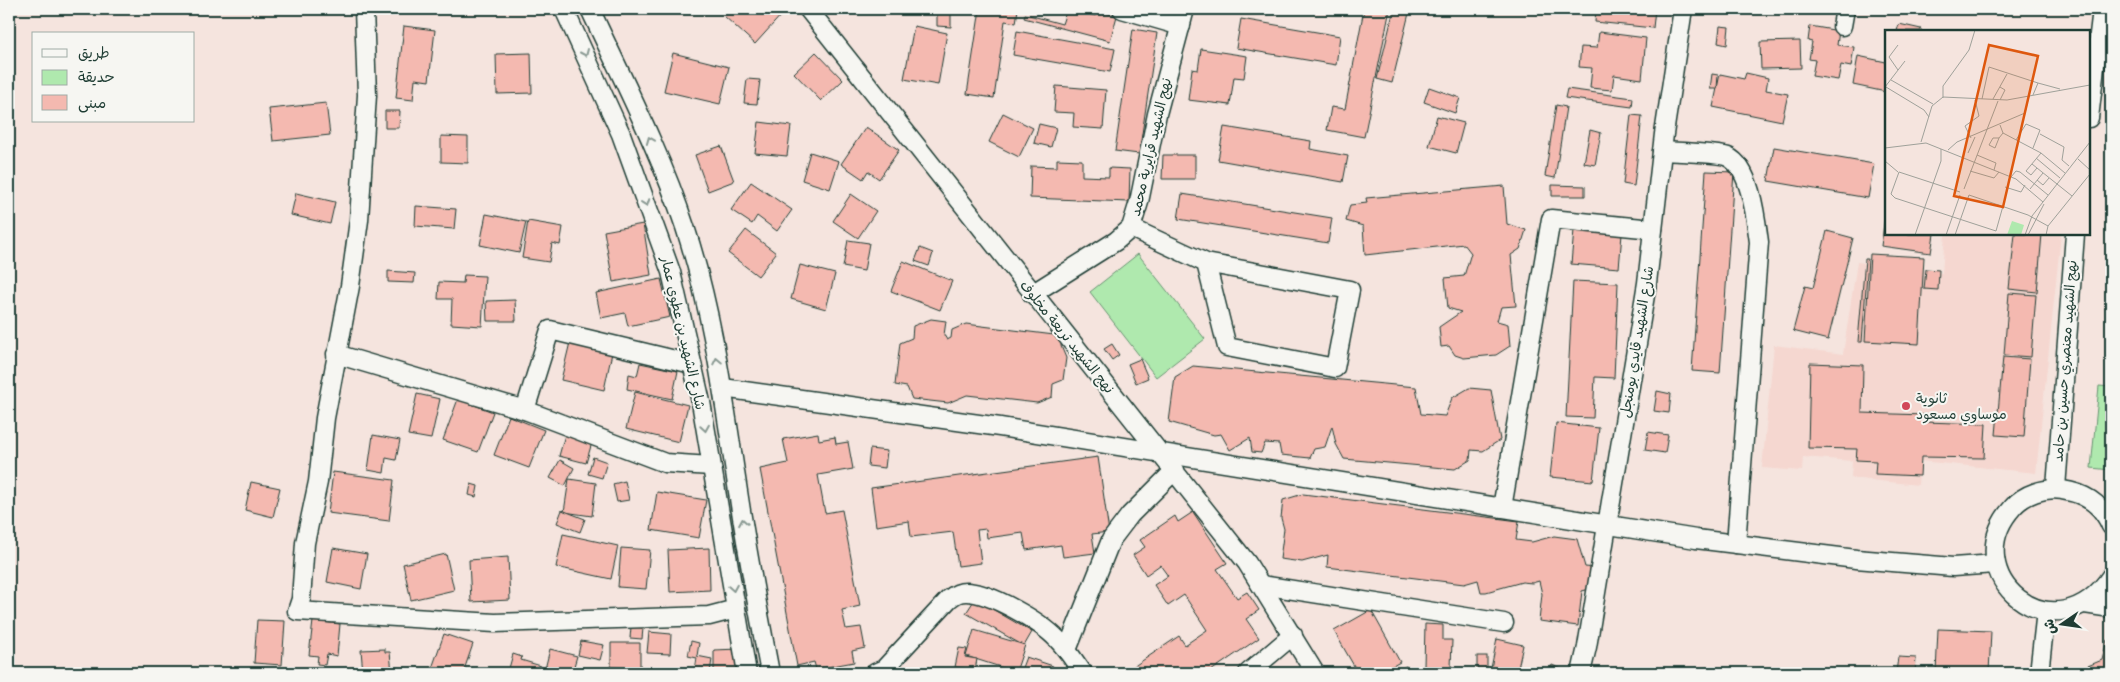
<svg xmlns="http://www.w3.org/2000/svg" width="2120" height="682" font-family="Sriracha,'Playpen Sans Arabic',sans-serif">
  <rect width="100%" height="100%" fill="#f5e4de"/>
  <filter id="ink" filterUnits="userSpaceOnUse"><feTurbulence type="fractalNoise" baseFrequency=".02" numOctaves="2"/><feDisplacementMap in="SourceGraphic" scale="10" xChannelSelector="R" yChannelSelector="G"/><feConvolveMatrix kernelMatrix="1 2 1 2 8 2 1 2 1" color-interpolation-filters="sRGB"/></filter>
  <g filter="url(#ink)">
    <path fill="#f5d7d0" d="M1945 234H2061L2036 473 1920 461 1918 485 1851 478 1852 461 1803 457 1802 471 1762 468 1774 345 1843 354 1857 262 1942 273Z"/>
    <g fill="#afe9ae" stroke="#679371">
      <path d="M1138 254 1205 339 1156 377 1090 292Z"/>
      <path d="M2099 386 2111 387V470L2091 468Z"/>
    </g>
    <g fill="#f4b9b0" stroke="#1f3d34">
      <path d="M730 9H779L783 13 755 44 724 16Z"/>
      <path d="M937 9H951V27L937 26Z"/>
      <path d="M980 9H1018L1016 23 1005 21 994 98 967 94Z"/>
      <path d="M1067 9 1096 16 1097 11 1117 16 1110 41 1024 18 1025 14 1062 24Z"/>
      <path d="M1364 9H1390L1364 137 1327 130 1331 107 1345 109Z"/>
      <path d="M1394 9H1410L1392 83 1377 79Z"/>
      <path d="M1596 9H1655L1653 28 1595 22Z"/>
      <path d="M1241 19 1340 36 1336 65 1236 48Z"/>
      <path d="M1899 24 1921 29V31H1897Z"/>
      <path d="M404 26 435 30 429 81 415 79 413 100 396 98Z"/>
      <path d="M914 26 947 33 938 85 904 79Z"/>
      <path d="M1720 26 1729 27 1727 45 1718 43Z"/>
      <path d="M1810 26 1839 31 1837 45 1854 47 1851 67 1841 65 1838 80 1812 76 1815 60 1809 59 1812 42 1808 41Z"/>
      <path d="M1133 29 1157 33 1139 154 1115 151Z"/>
      <path d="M1017 31 1115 49 1110 72 1013 55Z"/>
      <path d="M1599 32 1646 38 1642 79 1614 75 1612 90 1590 88 1592 68 1579 67 1581 47 1597 48Z"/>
      <path d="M1800 41 1801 68 1761 69 1760 42Z"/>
      <path d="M1201 49 1247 56 1244 78 1234 77 1230 105 1188 100 1192 69 1198 70Z"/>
      <path d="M816 52 843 80 821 101 794 73Z"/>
      <path d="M531 53 532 93 497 94 496 54Z"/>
      <path d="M673 53 729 67 720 104 664 91Z"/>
      <path d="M1858 56 1886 62V92L1853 85Z"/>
      <path d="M1746 73 1768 78 1766 90 1788 94 1782 121 1713 107 1720 74 1744 79Z"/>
      <path d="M1712 74 1718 75 1717 89H1710Z"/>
      <path d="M747 79 760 80 757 104 744 103Z"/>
      <path d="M1056 86 1106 90 1103 129 1073 127 1074 113 1054 112Z"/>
      <path d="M1429 87 1460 98 1455 113 1424 102Z"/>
      <path d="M1567 89 1633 98 1632 107 1565 98Z"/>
      <path d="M326 103 330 135 273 141 269 109Z"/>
      <path d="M1556 105 1566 107 1555 178 1545 176Z"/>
      <path d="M385 111H400L399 128H385Z"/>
      <path d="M1003 113 1033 128 1019 157 989 142Z"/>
      <path d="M1631 115 1642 116 1634 186 1623 184Z"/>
      <path d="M1437 116 1464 123 1456 153 1429 146Z"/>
      <path d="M759 122 791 126 787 156 755 153Z"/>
      <path d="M1039 124 1056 128 1051 147 1034 143Z"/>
      <path d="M866 127 899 150 879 179 868 171 863 179 841 164Z"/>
      <path d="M1224 127 1311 141 1310 149 1348 156 1343 182 1218 160Z"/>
      <path d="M1590 130 1601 133 1595 165 1584 163Z"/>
      <path d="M441 136 468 137V163L441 162Z"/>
      <path d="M721 146 734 181 708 191 695 155Z"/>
      <path d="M1774 147 1874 164 1868 198 1768 181Z"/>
      <path d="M810 152 839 161 830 189 802 180Z"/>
      <path d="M1163 155H1195V179H1162Z"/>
      <path d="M1057 159 1082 160V176L1109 177V168L1130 169 1129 202 1030 198 1031 166 1057 167Z"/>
      <path d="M1706 171 1734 172 1720 373 1692 371Z"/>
      <path d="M751 182 792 210 777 231 757 216 752 224 731 210Z"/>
      <path d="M1552 185 1585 186V196H1552Z"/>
      <path d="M1504 186 1507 224 1526 230 1520 249 1511 255 1516 306 1501 307 1497 321 1508 324 1510 346 1496 355 1464 358 1455 355 1449 346 1441 347 1439 327 1461 312 1448 308 1445 278 1464 276 1471 253 1464 244 1365 255 1363 226 1346 221 1350 205 1367 203 1366 198Z"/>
      <path d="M296 193 335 202 330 224 291 215Z"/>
      <path d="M851 194 876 211 858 238 833 221Z"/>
      <path d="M1182 194 1332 218 1328 243 1178 219Z"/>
      <path d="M416 206 456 209 454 229 415 226Z"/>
      <path d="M1886 209V234H1934L1931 253 1881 246Z"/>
      <path d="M486 214 526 222 519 253 480 245Z"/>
      <path d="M528 221 563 227 560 245 552 243 549 262 522 258Z"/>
      <path d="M643 224 651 275 613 282 604 231Z"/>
      <path d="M746 230 776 253 758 276 728 253Z"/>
      <path d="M1574 230 1622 234 1619 268 1571 264Z"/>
      <path d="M1827 231 1853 238 1828 340 1793 331 1805 286 1813 288Z"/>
      <path d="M2015 234H2042L2037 292 2009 289Z"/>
      <path d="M848 240 869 243 864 271 843 267Z"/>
      <path d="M920 248 933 253 929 266 915 261Z"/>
      <path d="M1870 254 1924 257 1919 344 1865 341Z"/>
      <path d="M1865 259H1868L1862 342H1858Z"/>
      <path d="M903 261 952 281 940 310 891 291Z"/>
      <path d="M800 265 835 274 826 309 791 299Z"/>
      <path d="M1926 269 1939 270 1938 290 1924 289Z"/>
      <path d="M388 271 415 273 414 283 388 282Z"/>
      <path d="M464 275 485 276 482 326 451 324 452 299H438L439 282 463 283Z"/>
      <path d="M661 279 670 317 628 326 625 313 601 318 596 293Z"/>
      <path d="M1573 281 1618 283 1614 378 1595 377 1593 418 1566 417Z"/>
      <path d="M2009 293 2036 295 2031 357 2004 355Z"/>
      <path d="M515 300 516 321H487L486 301Z"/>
      <path d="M931 319 946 321 944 335 947 340 951 338 952 330 966 324 1062 336 1061 346 1066 358 1063 380 1053 384 1052 397 1037 403 967 395 948 403 912 399 907 387 895 385 900 343 912 338 913 326Z"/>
      <path d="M571 338 613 348 604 390 561 380Z"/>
      <path d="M1112 344 1119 355 1112 360 1104 349Z"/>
      <path d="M2003 357 2030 359 2024 437 1996 435Z"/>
      <path d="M1140 359 1148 378 1136 383 1128 364Z"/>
      <path d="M640 363 678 371 672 399 627 389 629 374 637 376Z"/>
      <path d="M1810 363 1863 365 1862 413 1925 415 1924 422 1986 424 1984 458 1921 457 1920 476 1875 474 1876 461 1856 460 1857 449 1808 448Z"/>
      <path d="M1193 366 1416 387 1421 414 1445 416 1452 398 1469 388 1491 390 1500 440 1483 451 1471 450 1470 460 1455 469 1344 459 1336 444 1332 426 1325 447 1314 449 1310 458 1281 455 1279 444 1265 443 1261 453 1252 452 1250 438 1230 450 1221 434 1214 435 1169 422 1175 377Z"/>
      <path d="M1657 391 1671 394 1669 413 1654 411Z"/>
      <path d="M635 392 688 405 679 442 626 429Z"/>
      <path d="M417 394 440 399 431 439 408 435Z"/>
      <path d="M458 399 493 412 478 452 443 440Z"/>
      <path d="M509 416 544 430 529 468 494 455Z"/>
      <path d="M1556 423 1599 428 1593 481 1550 477Z"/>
      <path d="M566 431 593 439 586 463 559 456Z"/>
      <path d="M1648 432 1668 435 1665 453 1645 450Z"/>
      <path d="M818 433 819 440 835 437 836 444 848 442 853 469 818 475 825 513 842 510 860 606 842 610 846 629 861 627 865 648 852 651 854 662 816 669 814 662 797 666 760 469 788 463 783 439Z"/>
      <path d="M373 435 400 440 396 460 386 458 384 473 368 470Z"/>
      <path d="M870 449 887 451 885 468 868 466Z"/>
      <path d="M593 457 607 462 602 478 588 474Z"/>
      <path d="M1098 457 1109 532 1092 534 1095 553 1063 557 1061 545 1026 550 1023 533 987 538 986 529 977 530 981 563 958 566 953 532 911 537 909 521 876 526 871 488Z"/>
      <path d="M560 460 574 468 565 486 550 478Z"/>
      <path d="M333 472 394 480 389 521 328 513Z"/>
      <path d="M569 479 596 483 592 516 564 512Z"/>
      <path d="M625 481 629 500 617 502 613 484Z"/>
      <path d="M251 482 280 488 273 517 245 510Z"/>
      <path d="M471 484 478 486 476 497 469 495Z"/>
      <path d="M657 492 706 500 699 538 651 530Z"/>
      <path d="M1303 494 1519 521 1516 540 1532 542 1554 536 1577 539 1585 567 1596 568 1594 588 1582 591 1578 626 1539 621 1542 594 1539 581 1532 583 1522 582 1486 592H1481L1478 580 1464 584 1327 567 1328 555 1302 562 1280 559 1284 529 1281 518 1283 500Z"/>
      <path d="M562 510 585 519 580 532 557 523Z"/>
      <path d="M1193 512 1227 563 1217 569 1237 598 1247 592 1259 610 1246 619 1259 638 1208 673H1124L1179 636 1185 645 1207 630 1184 595 1168 606 1154 585 1168 576 1160 565 1146 575 1133 555 1145 547 1140 540 1175 516 1178 522Z"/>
      <path d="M563 534 618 546 611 579 556 567Z"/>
      <path d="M333 548 367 554 361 589 327 582Z"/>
      <path d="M621 548 650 550 646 589 618 587Z"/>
      <path d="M709 548 710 590 670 592 668 550Z"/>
      <path d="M446 554 454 590 411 600 403 564Z"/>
      <path d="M508 557 510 600 471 602 469 560Z"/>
      <path d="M975 599 1032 632 1024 646 966 613Z"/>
      <path d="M1371 610 1400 662 1380 673H1358L1334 631Z"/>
      <path d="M257 620 285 621 282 665 254 663Z"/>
      <path d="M313 621 340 624 337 656 327 654 325 665 317 664 318 656 309 655Z"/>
      <path d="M1425 624 1443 625V640H1452L1451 668 1424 667Z"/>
      <path d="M631 627 643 628 642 639 630 638Z"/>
      <path d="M1938 629 1991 631 1989 673H1936Z"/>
      <path d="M974 630 1025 645 1016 672 966 656Z"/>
      <path d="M649 632 671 634 670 654 647 653Z"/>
      <path d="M444 634 473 644 463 673 431 671Z"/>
      <path d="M1497 639 1523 645 1517 673H1490Z"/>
      <path d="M2107 640 2111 641V673H2076V671L2102 660Z"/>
      <path d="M581 641 604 645 600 660 578 655Z"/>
      <path d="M691 641 699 643 697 656 712 659 710 673H685L686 668 695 670 697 658 688 656Z"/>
      <path d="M611 643H640V668L611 667Z"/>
      <path d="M959 648 967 649 965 657 977 659 975 670 955 667Z"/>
      <path d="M385 649V652H390L392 673H363L361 650Z"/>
      <path d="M550 649 577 656 572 673H544Z"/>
      <path d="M739 649 740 673H714V650Z"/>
      <path d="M513 654 522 657 521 660 541 666 539 673 508 672Z"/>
      <rect x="1477" y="656" width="10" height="13"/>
      <path d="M1026 657 1053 666 1050 673H1020Z"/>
      <path d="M1898 657 1916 658 1915 673H1896Z"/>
      <path d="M1552 665 1566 671 1565 673H1548Z"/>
      <path d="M1406 666 1410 673H1392Z"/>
      <path d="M576 669 591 672V673H575Z"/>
    </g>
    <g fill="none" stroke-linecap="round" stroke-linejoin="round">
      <defs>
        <g id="minor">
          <path d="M364 9 367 95 359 220 350 286 325 418 318 482 305 543 301 599 297 611 495 623 709 616 736 609"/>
          <path d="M564 9 621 134 671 272 701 402 747 673"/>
          <path d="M590 9C623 80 661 154 685 227 714 315 725 408 739 498 748 557 759 615 770 673"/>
          <path d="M808 9 1247 563 1315 673"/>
          <path d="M1122 9 1181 26"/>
          <path d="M1842 26 1845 9"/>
          <path d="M2089 118 2102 9"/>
          <path d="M1662 151C1674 152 1720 153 1728 157 1751 168 1756 220 1759 242L1736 544"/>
          <path d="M1131 228 1206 263 1227 347 1335 368 1350 290 1206 263"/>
          <path d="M1032 294 1116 241 1131 228 1139 202 1157 114 1185 9"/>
          <path d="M336 354 525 410 665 463 711 466"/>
          <path d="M723 388 1000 427 1696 539 1856 559 1953 567 1995 564"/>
          <path d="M525 410 550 330 692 364"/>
          <path d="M2056 488 2075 234"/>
          <path d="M1502 508 1551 219 1653 229"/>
          <path d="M2111 526C2102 504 2084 493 2062 490 2045 487 2024 494 2013 507 1953 574 2055 661 2111 576"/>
          <path d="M1261 585 1504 623"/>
          <path d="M2085 604 2111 608"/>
          <path d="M1067 650 1111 540 1130 515 1175 470"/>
          <path d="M875 673 884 669 949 599C955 594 959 592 966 592 990 592 1041 622 1057 639 1067 649 1075 662 1083 673"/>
          <path d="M1248 673 1293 635"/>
          <path d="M1581 673 1587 647 1647 283 1664 134 1683 9"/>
          <path d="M2039 673 2046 611"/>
        </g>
      </defs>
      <use href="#minor" stroke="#1f3d34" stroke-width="21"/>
      <use href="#minor" stroke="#f6f6f2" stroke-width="18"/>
    </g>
    <defs><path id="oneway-chevron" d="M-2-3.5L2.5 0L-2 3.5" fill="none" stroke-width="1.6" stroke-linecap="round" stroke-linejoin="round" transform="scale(1.25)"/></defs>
    <g stroke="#8a9a93">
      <use href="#oneway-chevron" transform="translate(585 53) rotate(66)"/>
      <use href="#oneway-chevron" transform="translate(650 140) rotate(-112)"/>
      <use href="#oneway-chevron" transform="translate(646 203) rotate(70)"/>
      <use href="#oneway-chevron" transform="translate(717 361) rotate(-102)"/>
      <use href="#oneway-chevron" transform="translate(705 428) rotate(81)"/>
      <use href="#oneway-chevron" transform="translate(743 522) rotate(-100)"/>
      <use href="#oneway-chevron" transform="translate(733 588) rotate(80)"/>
    </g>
  </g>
  <circle fill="#d1495b" stroke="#f6f6f2" stroke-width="2" cx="1906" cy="406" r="5"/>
  <g text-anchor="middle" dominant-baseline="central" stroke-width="4" stroke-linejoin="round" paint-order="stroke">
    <g font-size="14" fill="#1f3d34" stroke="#f6f6f2">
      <text transform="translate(1151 147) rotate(-77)">نهج الشهيد قرايرية محمد</text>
      <text transform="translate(683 333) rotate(77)">شارع الشهيد بن عطوي عمار</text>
      <text transform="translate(1067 337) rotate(51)">نهج الشهيد تريعة مخلوف</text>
      <text transform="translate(1637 342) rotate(-81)">شارع الشهيد قايدي بومنجل</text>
      <text transform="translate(2065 361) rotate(-86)">نهج الشهيد معنصري حسين بن حامد</text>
    </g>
    <g font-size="14" fill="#1f3d34" stroke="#f6f6f2" text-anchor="start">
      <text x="1916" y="398">ثانوية<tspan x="1916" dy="16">موساوي مسعود</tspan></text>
    </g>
  </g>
  <g transform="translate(1885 30)">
    <rect width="205" height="205" fill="#f5e4de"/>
    <path d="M127 191 139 195 136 205H122Z" fill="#afe9ae"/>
    <path fill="none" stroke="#9fa19a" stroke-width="1" d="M13 40 4 27 13 15M6 50 48 74M0 57 20 31M1 57 39 80 44 87M115 57 120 60 115 70M148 65 153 53 175 59M58 68V56L84 20 90 0M97 69 104 37 153 53M108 69 122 44M115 95 118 103 156 123 180 143M155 104 179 117 177 130 184 136M86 108 80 96 94 86 90 70M114 108 110 118 104 115 108 108H114L118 103M131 110 141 94 155 100 148 118M36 112 47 76 58 67 122 70 205 55M0 118 41 113 131 149 158 172M63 120 72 112 140 83 144 66M83 123 90 107M92 125 111 133 109 140M151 128 175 148M193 129 205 140M0 131 13 142M147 134 187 166M152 138 146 145 141 141 156 123M85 141 109 148 114 142M126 147 131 141 135 142 163 165M152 150 158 155 164 148M120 157 136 162 140 155M79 159 113 71M145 159 158 143M75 162 14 142 6 164 10 168 111 201 118 176M84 165 143 185 163 196M30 205 56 131V119M61 205 75 165M70 205 84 165M140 205 147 186 205 112M143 205 159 174M161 205 163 196 205 144"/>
    <path fill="#de580e" fill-opacity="0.15" stroke="#de580e" stroke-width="2.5" d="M104 15 153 26 118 177 69 166Z"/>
    <rect width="205" height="205" fill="none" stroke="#1f3d34" stroke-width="2.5"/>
  </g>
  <rect width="2120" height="682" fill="none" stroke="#f6f6f2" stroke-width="30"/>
  <rect x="15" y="15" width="2090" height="652" fill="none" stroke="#1f3d34" stroke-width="2" filter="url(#ink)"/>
  <rect x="32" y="32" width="162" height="90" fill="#f6f6f2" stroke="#a0aca6"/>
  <rect x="42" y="49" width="25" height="8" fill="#f6f6f2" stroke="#a0aca6"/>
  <text x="78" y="58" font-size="15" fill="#1f3d34">طريق</text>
  <rect x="42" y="70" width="25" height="15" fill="#afe9ae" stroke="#a0aca6"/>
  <text x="78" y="82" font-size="15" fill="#1f3d34">حديقة</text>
  <rect x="42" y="95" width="25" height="15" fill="#f4b9b0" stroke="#a0aca6"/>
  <text x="78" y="108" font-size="15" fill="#1f3d34">مبنى</text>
  <g transform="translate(2062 624) rotate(257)" stroke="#f6f6f2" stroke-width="4" paint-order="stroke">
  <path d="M0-4L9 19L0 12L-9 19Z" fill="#1f3d34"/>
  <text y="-8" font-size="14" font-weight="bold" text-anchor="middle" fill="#1f3d34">ش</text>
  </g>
</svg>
